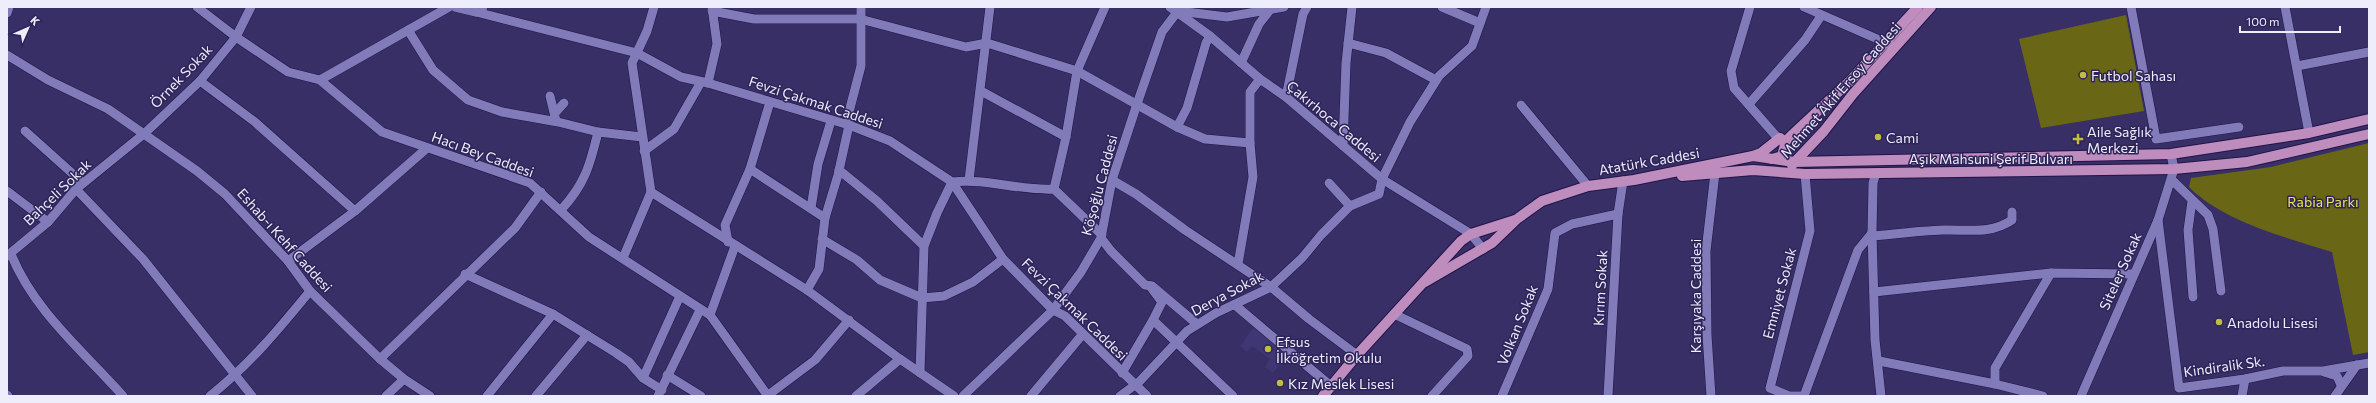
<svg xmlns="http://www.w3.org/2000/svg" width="2376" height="403" font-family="Commissioner,sans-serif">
  <rect width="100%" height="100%" fill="#382f66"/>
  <path fill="#3f3674" d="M1253 328 1288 354 1273 373 1265 367 1270 359 1252 346 1247 352 1240 346Z"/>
  <g fill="#696616">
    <path d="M2126 15 2144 111 2041 128 2019 39Z"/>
    <path d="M2369 143V352L2353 355 2332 252C2287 238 2222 221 2189 187L2191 178 2271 167Z"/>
  </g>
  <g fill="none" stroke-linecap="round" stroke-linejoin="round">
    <defs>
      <g id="minor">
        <path d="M197 7 236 37 288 72 320 80 382 132 530 183 589 237 710 315 768 396"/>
        <path d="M455 7 476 12 483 7"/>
        <path d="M1170 7 1210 36 1260 79 1286 97 1382 179 1471 234 1483 249"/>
        <path d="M1442 7 1480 23"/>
        <path d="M1750 7 1731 71 1734 88 1776 136 1785 140"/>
        <path d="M1804 7 1891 45"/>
        <path d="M2131 7 2156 139 2239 127"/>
        <path d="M2285 7 2309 133"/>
        <path d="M712 11 754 19H860L966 47 987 43 1077 71 1177 127 1205 139 1250 143"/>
        <path d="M476 12 637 53 681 77 708 83 849 125 890 141 952 182 1003 259 1053 310 1065 316 1147 396"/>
        <path d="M7 13 9 7"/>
        <path d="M408 30 433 70 468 100 502 112 558 122 598 132 642 137"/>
        <path d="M1348 43 1386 53 1436 80"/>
        <path d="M7 55 48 80 108 109 197 171 225 194 288 261 310 291 380 359 404 379 430 396"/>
        <path d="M1241 63 1259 24 1270 10"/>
        <path d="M2297 66 2369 52"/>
        <path d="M320 80 449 7"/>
        <path d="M200 81 255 122 355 211"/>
        <path d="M708 83 717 44 712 7"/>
        <path d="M981 91 1066 137"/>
        <path d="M550 96 556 121"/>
        <path d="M1286 97 1303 14 1307 7"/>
        <path d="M1749 104 1805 40 1821 16"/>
        <path d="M1521 105 1588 186"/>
        <path d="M555 113 564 103"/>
        <path d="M1177 127 1187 108 1206 43 1210 36"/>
        <path d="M25 131 83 183"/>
        <path d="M1343 146 1346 63 1352 7"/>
        <path d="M644 151 674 129 701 82"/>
        <path d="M750 169 825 218"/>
        <path d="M839 170 877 201 924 246"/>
        <path d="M1876 173 1873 183 1872 233 1875 340 1881 396"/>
        <path d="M969 180 990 7"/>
        <path d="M1112 180 1136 194 1185 230 1271 287 1309 319 1357 355"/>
        <path d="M2172 180 2208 215 2213 229 2221 291"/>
        <path d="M1329 183 1350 206"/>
        <path d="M76 189 143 259 252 396"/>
        <path d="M1054 189 1066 137 1077 71 1105 7"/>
        <path d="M7 191 48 222"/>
        <path d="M651 192 807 290 900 359 954 396"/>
        <path d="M2192 201 2188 230 2193 297"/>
        <path d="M811 208 818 164 831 121"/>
        <path d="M561 210C585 184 590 165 598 132"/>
        <path d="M2158 220 2179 388 2245 379 2283 371H2323L2369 363"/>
        <path d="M1872 236C1895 234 1919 231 1943 230 1967 229 1990 235 2012 220V212"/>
        <path d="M1101 238 1111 251 1145 285 1152 286 1197 324"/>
        <path d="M822 239 857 260 880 280 922 298 944 296 973 282 1003 259"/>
        <path d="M728 242 725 225 750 169 770 102"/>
        <path d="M11 254C34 311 83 351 123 396"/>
        <path d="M7 256 48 222 76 189 145 133 200 81 236 37 251 7"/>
        <path d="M623 258 651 192 632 63 647 31 654 7"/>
        <path d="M288 261 355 211 427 148"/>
        <path d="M1238 264 1253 177 1250 143V92L1260 79"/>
        <path d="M465 274 553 314 616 353 629 362 643 378 662 390"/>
        <path d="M1150 286 1162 302 1153 320 1233 396"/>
        <path d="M807 290 819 269 825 218 838 175 849 125V112L861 66V7"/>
        <path d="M1874 292 2051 273 2134 274"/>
        <path d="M1235 305 1332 387"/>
        <path d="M1394 314 1467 349 1468 356 1432 396"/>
        <path d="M710 315 735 246"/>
        <path d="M380 359 515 228 541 192"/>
        <path d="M1879 361 1995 384 2043 396"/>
        <path d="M2324 372 2337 376 2341 385"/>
        <path d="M920 373 924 246 937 213 952 182C986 178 1020 191 1054 189L1102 235"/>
        <path d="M1122 373 1153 320"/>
        <path d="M667 375 701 396"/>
        <path d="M643 378 680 296"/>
        <path d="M1995 384V368L2051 273"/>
        <path d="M7 395 8 396"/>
        <path d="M210 396C249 365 279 329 310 291"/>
        <path d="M386 396 404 379"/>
        <path d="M487 396 553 314"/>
        <path d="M536 396 587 335"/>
        <path d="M658 396 700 310"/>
        <path d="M767 396 815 360 849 320"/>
        <path d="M856 396 900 359"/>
        <path d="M963 396 1053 310 1081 272 1101 238 1112 180 1137 104 1162 32 1178 11 1227 17 1284 7"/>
        <path d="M1031 396 1082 335"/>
        <path d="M1120 396 1139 382 1187 331 1216 313 1271 287 1302 258 1321 235 1350 206 1379 194 1382 179 1410 122 1439 76 1472 46 1486 7"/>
        <path d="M1502 396 1548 289 1555 233 1572 224 1618 214"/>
        <path d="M1608 396 1618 214 1623 181"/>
        <path d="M1711 396 1707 335 1706 251 1715 173"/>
        <path d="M1800 396H1789L1770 388 1810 231 1805 174"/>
        <path d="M1804 396 1858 250 1872 233"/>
        <path d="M2081 396 2158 220 2174 169 2171 154"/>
        <path d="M2242 396 2245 379"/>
        <path d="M2335 396 2357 365"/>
      </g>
      <g id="major">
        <path d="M1753 156 1761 153 1780 138"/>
        <path d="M1772 159 1782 156 1786 141 1791 136 1850 81 1918 7"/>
        <path d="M1792 165 1824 131 1853 94 1931 7"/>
        <path d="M1682 176 1753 170 1805 174 2174 169 2247 162 2369 134"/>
        <path d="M1425 282 1492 243 1517 219 1542 201 1588 186 1634 180 1753 156 1794 162 2171 154 2309 133 2369 119"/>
        <path d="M1323 396 1357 355 1461 241 1471 234 1515 220"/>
      </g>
    </defs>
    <use href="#minor" stroke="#201449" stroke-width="10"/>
    <use href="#major" stroke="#201449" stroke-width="12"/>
    <use href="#minor" stroke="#817bb9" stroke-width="9"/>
    <use href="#major" stroke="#bf8cbe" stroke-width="10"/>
  </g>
  <g fill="#c1bd40" stroke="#2e245a" stroke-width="1.5">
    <circle cx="2083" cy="75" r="4"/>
    <circle cx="1878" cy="137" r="4"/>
    <path d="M2076 133h4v4h4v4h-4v4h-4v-4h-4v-4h4z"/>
    <circle cx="2219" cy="322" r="4"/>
    <circle cx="1268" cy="349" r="4"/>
    <circle cx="1280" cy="383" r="4"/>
  </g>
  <g text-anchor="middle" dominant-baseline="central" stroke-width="3" stroke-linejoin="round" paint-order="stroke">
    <g font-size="14" fill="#ededfb" stroke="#2e245a" text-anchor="start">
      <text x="2091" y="75">Futbol Sahası</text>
      <text x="2087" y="131">Aile Sağlık<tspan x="2087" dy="16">Merkezi</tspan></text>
      <text x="1886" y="137">Cami</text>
      <text x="2227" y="322">Anadolu Lisesi</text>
      <text x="1276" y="341">Efsus<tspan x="1276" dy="16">İlköğretim Okulu</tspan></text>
      <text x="1288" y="383">Kız Meslek Lisesi</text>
    </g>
    <g font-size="14" fill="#ededfb" stroke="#2e245a">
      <text transform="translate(181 76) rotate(-46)">Örnek Sokak</text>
      <text transform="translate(1840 90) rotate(-49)">Mehmet Âkif Ersoy Caddesi</text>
      <text transform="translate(816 102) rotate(18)">Fevzi Çakmak Caddesi</text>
      <text transform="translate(1334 121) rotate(40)">Çakırhoca Caddesi</text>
      <text transform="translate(483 154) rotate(20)">Hacı Bey Caddesi</text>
      <text x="1991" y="158">Aşık Mahsuni Şerif Bulvarı</text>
      <text transform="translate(1649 161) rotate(-10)">Atatürk Caddesi</text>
      <text transform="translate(1099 185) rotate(-75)">Köşoğlu Caddesi</text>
      <text transform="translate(57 192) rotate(-44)">Bahçeli Sokak</text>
      <text transform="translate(285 240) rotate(48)">Eshab-ı Kehf Caddesi</text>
      <text transform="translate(2120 271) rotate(-66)">Siteler Sokak</text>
      <text transform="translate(1600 288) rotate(-87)">Kırım Sokak</text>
      <text transform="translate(1227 293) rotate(-28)">Derya Sokak</text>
      <text transform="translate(1779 293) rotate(-75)">Emniyet Sokak</text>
      <text transform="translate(1695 296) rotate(-90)">Karşıyaka Caddesi</text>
      <text transform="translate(1075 309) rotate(44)">Fevzi Çakmak Caddesi</text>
      <text transform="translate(1517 325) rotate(-68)">Volkan Sokak</text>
      <text transform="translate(2224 366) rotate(-8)">Kindiralik Sk.</text>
    </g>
    <g font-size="14" fill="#ebe754" stroke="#2e245a">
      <text x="2323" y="201">Rabia Parkı</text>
    </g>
  </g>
  <rect width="2376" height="403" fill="none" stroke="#ededfb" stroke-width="16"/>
  <g transform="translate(28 28) rotate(45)" stroke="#2e245a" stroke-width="3" paint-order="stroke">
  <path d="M0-3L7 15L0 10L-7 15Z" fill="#ededfb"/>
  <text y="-6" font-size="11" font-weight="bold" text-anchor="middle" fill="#ededfb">K</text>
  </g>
  <path d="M2240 26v6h100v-6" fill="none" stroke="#ededfb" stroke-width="2"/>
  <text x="2246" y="26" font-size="12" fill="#ededfb" stroke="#2e245a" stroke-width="3" paint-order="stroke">100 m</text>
</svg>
